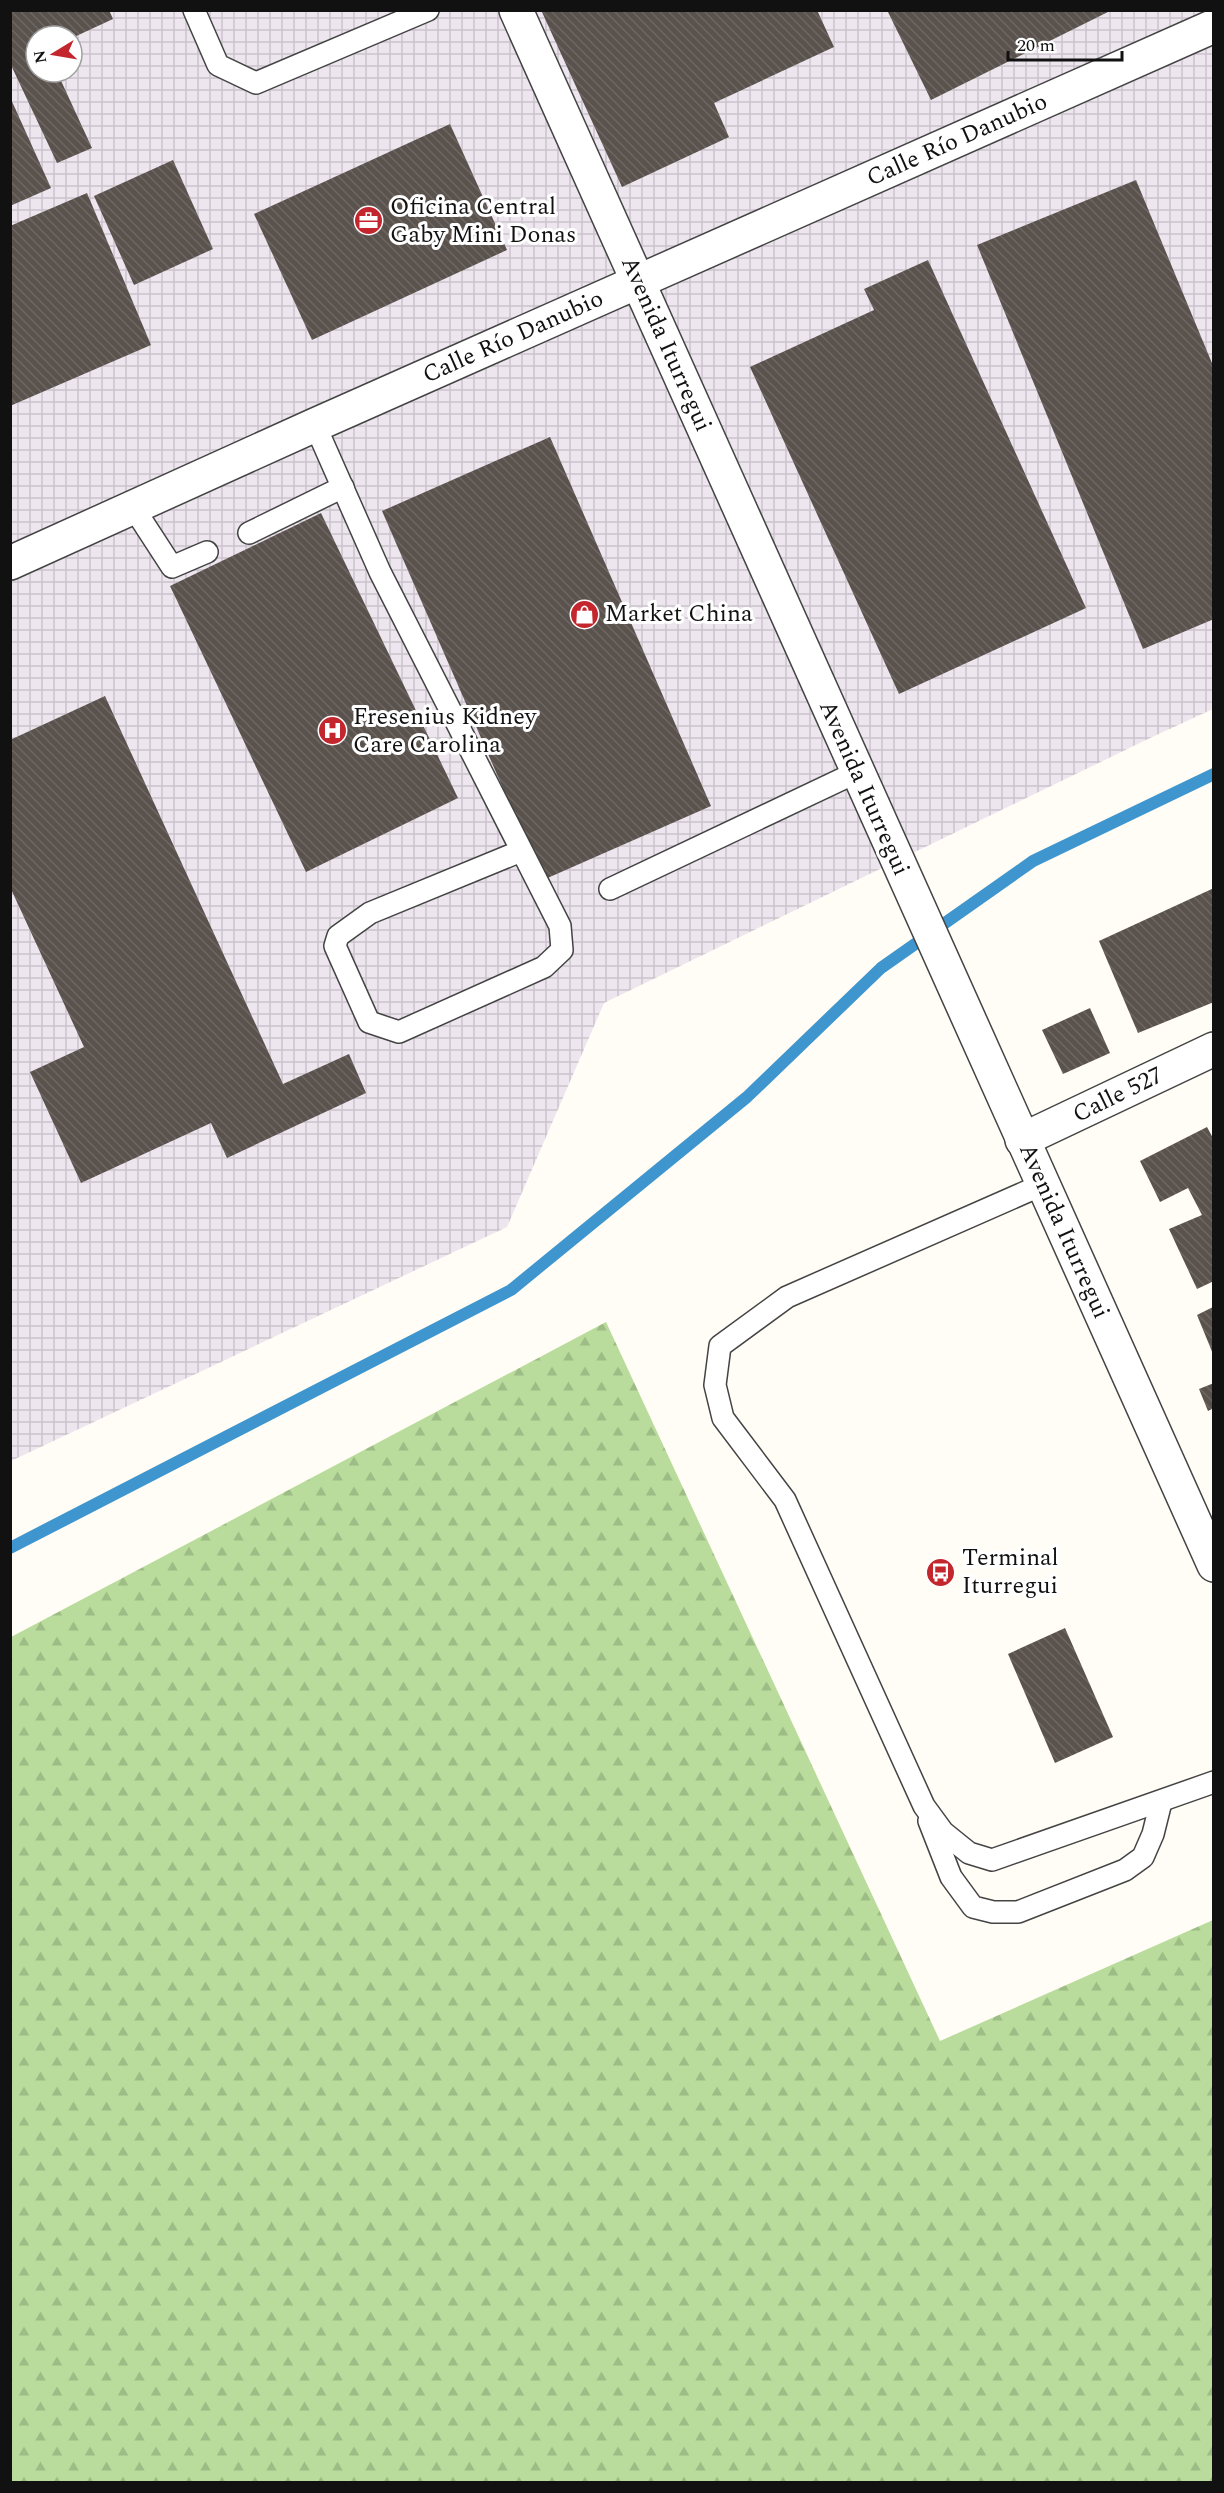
<svg xmlns="http://www.w3.org/2000/svg" width="1224" height="2493" font-family="Spectral,serif">
  <defs>
    <pattern id="industrial-grid" width="8" height="8" patternUnits="userSpaceOnUse" patternTransform="scale(1.5)"><rect width="8" height="8" fill="#eee6ef"/><path d="M0 4h8M4 0v8" fill="none" stroke="#cbc4cc"/></pattern>
    <pattern id="forest-firs" width="22" height="20" patternUnits="userSpaceOnUse" patternTransform="scale(1.5)"><rect width="22" height="20" fill="#b9dc9c"/><path d="M5 1l3.5 6h-7zM16 11l3.5 6h-7z" fill="#9ebc85"/></pattern>
    <pattern id="building-back-hatch" width="6" height="6" patternUnits="userSpaceOnUse" patternTransform="scale(1.5)"><rect width="6" height="6" fill="#5a524d"/><path d="M-1 5l2 2M0 0l6 6M5-1l2 2" fill="none" stroke="#6d6662"/></pattern>
  </defs>
  <rect width="100%" height="100%" fill="#fffdf5"/>
  <path fill="url(#industrial-grid)" fill-rule="evenodd" d="M10 11H1214L1213 709 1148 739 604 1003 507 1227 11 1461ZM36 36H72V72H36Z"/>
  <path fill="url(#forest-firs)" d="M606 1322 940 2041 1213 1920V2482H11V1637Z"/>
  <g fill="none" stroke-linecap="round" stroke-linejoin="round">
    <path stroke="#3f96cf" stroke-width="12" d="M10 1548 511 1290 747 1097 881 968 1033 861 1214 774"/>
  </g>
  <g fill="url(#building-back-hatch)">
    <path d="M10 10H109L113 19 72 38V36H36V72H57L92 148 57 163 10 63Z"/>
    <path d="M541 10H817L834 47 714 103 729 137 622 187Z"/>
    <path d="M887 10H1112L931 100Z"/>
    <path d="M10 97 51 188 10 206Z"/>
    <path d="M450 124 507 250 312 340 254 214Z"/>
    <path d="M173 160 213 249 134 285 94 196Z"/>
    <path d="M1136 180 1214 368V619L1143 649 977 245Z"/>
    <path d="M87 193 151 345 10 406V226Z"/>
    <path d="M928 260 1086 608 899 694 750 367 874 310 864 289Z"/>
    <path d="M550 437 711 806 543 880 382 511Z"/>
    <path d="M321 513 458 798 306 872 170 586Z"/>
    <path d="M105 696 283 1084 349 1054 366 1093 227 1158 211 1123 81 1183 30 1072 84 1047 10 887V740Z"/>
    <path d="M1214 888V1002L1138 1033 1099 941Z"/>
    <path d="M1090 1008 1110 1053 1063 1074 1042 1030Z"/>
    <path d="M1207 1127 1214 1140V1281L1197 1289 1169 1229 1202 1215 1188 1188 1160 1202 1140 1161Z"/>
    <path d="M1213 1307V1354L1197 1315Z"/>
    <path d="M1214 1383V1408L1208 1411 1199 1389Z"/>
    <path d="M1065 1628 1113 1737 1055 1763 1008 1654Z"/>
  </g>
  <g fill="none" stroke-linecap="round" stroke-linejoin="round">
    <defs>
      <g id="service">
        <path d="M194 10 218 65 256 83 428 10"/>
        <path d="M315 425 380 572 560 926 562 950 544 967 399 1032 369 1022 335 946 338 936 370 913 521 851"/>
        <path d="M133 507 172 567 207 552"/>
        <path d="M249 533 343 487"/>
        <path d="M610 889 857 772"/>
        <path d="M1044 1184 787 1297 720 1346 715 1385 723 1418 785 1500 924 1806 943 1832 969 1853 992 1860 1214 1782"/>
        <path d="M929 1821 951 1877 973 1907 993 1912H1018L1125 1870 1143 1857 1153 1834 1161 1802"/>
      </g>
      <g id="minor">
        <path d="M10 563 315 425 1214 26"/>
        <path d="M1022 1140 1214 1049"/>
      </g>
      <path id="tertiary" d="M516 10 1214 1565"/>
    </defs>
    <use href="#service" stroke="#444" stroke-width="24"/>
    <use href="#minor" stroke="#444" stroke-width="36"/>
    <use href="#tertiary" stroke="#444" stroke-width="36"/>
    <use href="#service" stroke="#fff" stroke-width="21"/>
    <use href="#minor" stroke="#fff" stroke-width="33"/>
    <use href="#tertiary" stroke="#fff" stroke-width="33"/>
  </g>
  <defs>
    <symbol id="office-disc" viewBox="-11 -11 22 22"><circle r="9.5" fill="#c4262e" stroke="#fff"/><path d="M-6-3h4V-5.5h4V-3h4V5H-6ZM-1-4.5V-3h2v-1.5ZM-6 0V1H6V0Z" fill="#fff"/></symbol>
    <symbol id="shop-disc" viewBox="-11 -11 22 22"><circle r="9.5" fill="#c4262e" stroke="#fff"/><path d="M-5-2.5h2.3a2.7 3.5 0 0 1 5.4 0H5L5.5 6h-11ZM-1.5-2.5h3a1.5 2.3 0 0 0-3 0Z" fill="#fff"/></symbol>
    <symbol id="hospital-disc" viewBox="-11 -11 22 22"><circle r="9.5" fill="#c4262e" stroke="#fff"/><path d="M-5-5h3v3.5h4V-5h3V5h-3V1.5h-4V5h-3Z" fill="#fff"/></symbol>
    <symbol id="bus-disc" viewBox="-11 -11 22 22"><circle r="9.5" fill="#c4262e" stroke="#fff"/><path d="M-5-6H5V4H4V6H2V4H-2V6H-4V4H-5ZM-3.5-4V0h7V-4ZM-3.5 1.2v1.5H-2V1.2ZM2 1.2v1.5H3.5V1.2Z" fill="#fff"/></symbol>
  </defs>
  <g fill-rule="evenodd">
    <use href="#office-disc" x="352" y="204" width="33" height="33"/>
    <use href="#shop-disc" x="568" y="598" width="33" height="33"/>
    <use href="#hospital-disc" x="316" y="714" width="33" height="33"/>
    <use href="#bus-disc" x="924" y="1556" width="33" height="33"/>
  </g>
  <g text-anchor="middle" dominant-baseline="central" stroke-width="6" stroke-linejoin="round" paint-order="stroke">
    <g font-size="24" fill="#111" stroke="#fff">
      <text transform="translate(957 140) rotate(-24)">Calle Río Danubio</text>
      <text transform="translate(513 337) rotate(-24)">Calle Río Danubio</text>
      <text transform="translate(666 344) rotate(66)">Avenida Iturregui</text>
      <text transform="translate(864 788) rotate(66)">Avenida Iturregui</text>
      <text transform="translate(1118 1095) rotate(-26)">Calle 527</text>
      <text transform="translate(1064 1231) rotate(66)">Avenida Iturregui</text>
    </g>
    <g font-size="24" fill="#111" stroke="#fff" text-anchor="start">
      <text x="390" y="207">Oficina Central<tspan x="390" dy="28">Gaby Mini Donas</tspan></text>
      <text x="605" y="614">Market China</text>
      <text x="353" y="717">Fresenius Kidney<tspan x="353" dy="28">Care Carolina</tspan></text>
      <text x="962" y="1558">Terminal<tspan x="962" dy="28">Iturregui</tspan></text>
    </g>
  </g>
  <rect width="1224" height="2493" fill="none" stroke="#111111" stroke-width="24"/>
  <g transform="translate(54 54) rotate(259)"><circle r="28" fill="#ffffff" stroke="#a0a0a0" stroke-width="1.5"/>
  <path d="M0-4.5L10 22L0 15L-10 22Z" fill="#c4262e"/>
  <text y="-9" font-size="16" font-weight="bold" text-anchor="middle" fill="#111111">N</text>
  </g>
  <path d="M1008 51v9h114v-9" fill="none" stroke="#111111" stroke-width="3"/>
  <text x="1017" y="51" font-size="18" fill="#111111" stroke="#ffffff" stroke-width="4.5" paint-order="stroke">20 m</text>
</svg>
